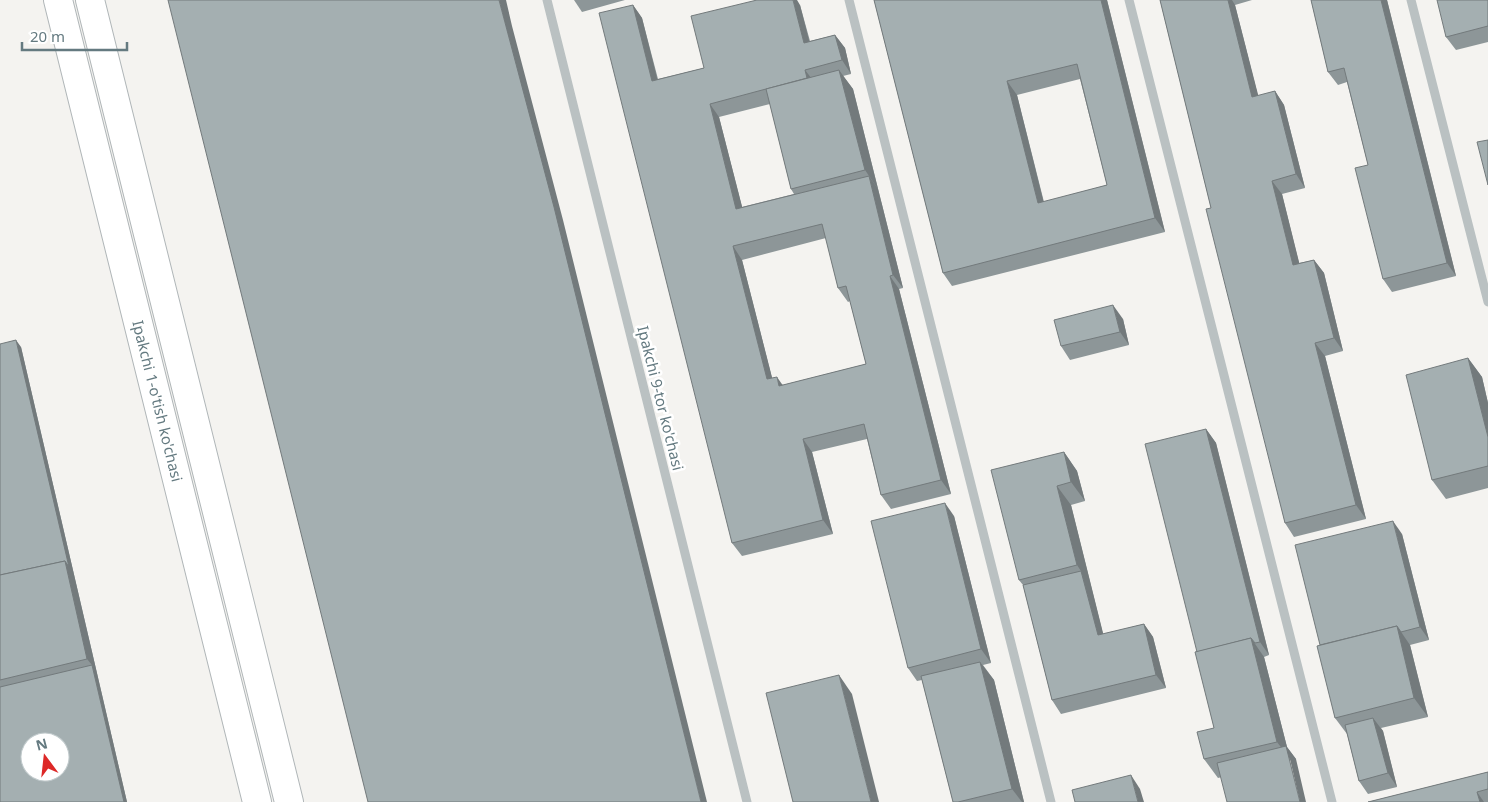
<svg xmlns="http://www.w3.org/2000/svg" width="1488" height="802" font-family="'Noto Sans',sans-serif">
  <rect width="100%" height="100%" fill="#f4f3f0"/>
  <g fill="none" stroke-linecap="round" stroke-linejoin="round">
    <defs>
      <g id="major">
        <path d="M58 0 257 802"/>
        <path d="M90 0 289 802"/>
      </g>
    </defs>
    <use href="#major" stroke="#b0b6b8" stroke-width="30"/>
    <g stroke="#bac1c2" stroke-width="9">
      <path d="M547 0 747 802"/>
      <path d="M849 0 1051 802"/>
      <path d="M1129 0 1332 802"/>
      <path d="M1411 0 1488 302"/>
    </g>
    <use href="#major" stroke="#fff" stroke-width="28"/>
  </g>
  <g fill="#8d9698" fill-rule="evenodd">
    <path d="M574 0H625L582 12Z"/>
    <path d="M874 0H1107L1165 232 952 286 943 273ZM1080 79 1107 185 1044 202 1017 95Z"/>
    <path d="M1160 0H1252L1235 5 1258 96 1275 91 1284 105 1305 188 1282 194 1299 263 1314 260 1324 273 1343 351 1325 356 1366 519 1294 537 1285 523 1211 208Z"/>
    <path d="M1311 0H1387L1456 276 1392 292 1383 279 1368 165 1347 82 1338 85 1328 72Z"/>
    <path d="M1488 0V42L1456 50 1446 37Z"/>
    <path d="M633 5 642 18 658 79 704 68 800 5 810 41 835 35 845 48 851 74 843 76 853 89 903 288 899 289 951 494 891 509 881 495 867 439 812 452 833 534 742 556 732 543ZM770 104 791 189 794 194 742 207 719 117ZM826 238 838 288 848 302 850 301 866 364 783 385 772 378 742 260Z"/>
    <path d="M1123 319 1129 345 1070 360 1061 346Z"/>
    <path d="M0 344 21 347 127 802H0Z"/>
    <path d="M1468 358 1482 377 1488 403V488L1446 499 1432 480Z"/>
    <path d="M1206 429 1216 443 1269 655 1264 657 1287 747 1296 759 1218 778 1204 759 1214 728 1197 652Z"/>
    <path d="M1064 452 1077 471 1085 501 1071 505 1103 634 1144 624 1153 637 1166 688 1061 714 1052 700 1023 585 1019 580Z"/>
    <path d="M954 516 991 663 983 665 994 680 1024 802H953L922 680 917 681 908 668Z"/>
    <path d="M1402 534 1429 640 1410 645 1428 717 1381 728 1383 731 1397 787 1368 794 1359 781 1347 734 1335 718 1320 645Z"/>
    <path d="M1488 772V802H1368Z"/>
  </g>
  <g fill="#737a7c">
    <path d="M499 0H506L512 26 563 220 707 802H701Z"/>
    <path d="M793 0H797L800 5 813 56 804 43Z"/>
    <path d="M1101 0H1107L1165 232 1155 218Z"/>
    <path d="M1228 0H1232L1235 5 1262 110 1252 97Z"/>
    <path d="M1381 0H1387L1456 276 1447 263Z"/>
    <path d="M633 5 642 18 661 94 652 81Z"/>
    <path d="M835 35 845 48 851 74 842 60Z"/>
    <path d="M805 70 815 83 807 79Z"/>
    <path d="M839 70 853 89 878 189 865 170Z"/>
    <path d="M1007 81 1017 95 1047 216 1038 203Z"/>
    <path d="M1275 91 1284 105 1305 188 1296 174Z"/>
    <path d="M710 104 719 117 746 222 736 209Z"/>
    <path d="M869 176 878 189 903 288 893 275Z"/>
    <path d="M1272 181 1282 194 1303 278 1293 265Z"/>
    <path d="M733 246 742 260 776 393 767 379Z"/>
    <path d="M1314 260 1324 273 1343 351 1334 338Z"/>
    <path d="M890 276 899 289 951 494 941 480Z"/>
    <path d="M1113 305 1123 319 1129 345 1120 332Z"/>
    <path d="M16 340 21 347 127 802H124L92 665 87 659 65 561Z"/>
    <path d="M1315 343 1325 356 1366 519 1356 505Z"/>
    <path d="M1468 358 1482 377 1488 403V437Z"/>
    <path d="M777 377 786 390 779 386Z"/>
    <path d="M1206 429 1216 443 1269 655 1260 642Z"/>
    <path d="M803 439 812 452 833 534 823 520Z"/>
    <path d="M1064 452 1077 471 1085 501 1071 482Z"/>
    <path d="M1057 486 1071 505 1107 649 1098 635 1081 571 1077 565Z"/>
    <path d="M945 503 954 516 991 663 981 649Z"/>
    <path d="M1393 521 1402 534 1429 640 1420 627Z"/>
    <path d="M1144 624 1153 637 1166 688 1156 675Z"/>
    <path d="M1397 626 1410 645 1428 717 1414 698Z"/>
    <path d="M1251 638 1264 657 1287 747 1296 759 1306 802H1300L1290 759 1277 742Z"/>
    <path d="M980 662 994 680 1024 802H1022L1012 789Z"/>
    <path d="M839 675 852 694 879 802H871Z"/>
    <path d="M1373 718 1383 731 1397 787 1388 773Z"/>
    <path d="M1131 775 1140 789 1144 802H1138Z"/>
    <path d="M1477 792 1484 802H1480Z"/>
  </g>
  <g fill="#a4afb1" stroke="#737a7c" fill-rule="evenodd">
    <path d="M168 0H499L554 207 701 802H368Z"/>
    <path d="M757 0H793L804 43 835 35 842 60 805 70 807 78 710 104 736 209 869 176 893 275 890 276 941 480 881 495 864 424 803 439 823 520 732 543 599 13 633 5 652 81 704 68 691 16ZM822 224 838 288 846 286 866 364 779 386 777 377 767 379 733 246Z"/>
    <path d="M874 0H1101L1155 218 943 273ZM1077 64 1107 185 1038 203 1007 81Z"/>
    <path d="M1160 0H1228L1252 97 1275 91 1296 174 1272 181 1293 265 1314 260 1334 338 1315 343 1356 505 1285 523 1206 209 1211 208Z"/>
    <path d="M1311 0H1381L1447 263 1383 279 1355 168 1368 165 1344 68 1328 72Z"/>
    <path d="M1437 0H1488V26L1446 37Z"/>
    <path d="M839 70 865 170 791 189 766 89Z"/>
    <path d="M1488 140V185L1477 142Z"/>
    <path d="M1113 305 1120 332 1061 346 1054 320Z"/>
    <path d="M16 340 69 567 65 561 0 575V344Z"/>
    <path d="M1468 358 1488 437V466L1432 480 1406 375Z"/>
    <path d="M1206 429 1260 642 1255 643 1251 638 1197 652 1145 444Z"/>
    <path d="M1064 452 1071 482 1057 486 1077 565 1019 580 991 470Z"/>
    <path d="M945 503 981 649 908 668 871 521Z"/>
    <path d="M1393 521 1420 627 1401 632 1397 626 1320 645 1295 545Z"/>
    <path d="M65 561 87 659 0 680V575Z"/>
    <path d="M1081 571 1098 635 1144 624 1156 675 1052 700 1023 585Z"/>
    <path d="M1397 626 1414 698 1335 718 1317 646Z"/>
    <path d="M1251 638 1277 742 1204 759 1197 732 1214 728 1195 652Z"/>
    <path d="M980 662 1012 789 958 802H953L921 676Z"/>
    <path d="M92 665 124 802H0V687ZM30 742H60V772H30Z"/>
    <path d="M839 675 871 802H793L766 693Z"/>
    <path d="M1373 718 1388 773 1359 781 1345 725Z"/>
    <path d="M1286 746 1300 802H1227L1217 763Z"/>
    <path d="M1488 772V789L1477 792 1480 802H1368Z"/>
    <path d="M1131 775 1138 802H1075L1072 790Z"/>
  </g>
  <g text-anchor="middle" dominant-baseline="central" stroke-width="5" stroke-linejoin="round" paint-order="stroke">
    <g font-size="15" fill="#647a80" stroke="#fff">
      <text transform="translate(661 398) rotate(76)">Ipakchi 9-tor ko'chasi</text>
      <text transform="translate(158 401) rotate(76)">Ipakchi 1-o'tish ko'chasi</text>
    </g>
  </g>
  <g transform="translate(45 757) rotate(345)"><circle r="24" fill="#ffffff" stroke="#c1cacc"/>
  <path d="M0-4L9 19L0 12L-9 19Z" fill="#dd2827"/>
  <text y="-8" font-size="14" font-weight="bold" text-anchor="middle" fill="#647a80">N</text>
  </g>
  <path d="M22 42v8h105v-8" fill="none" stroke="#647a80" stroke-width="2.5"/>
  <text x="30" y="42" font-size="15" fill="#647a80" stroke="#ffffff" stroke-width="4" paint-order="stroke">20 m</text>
</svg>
